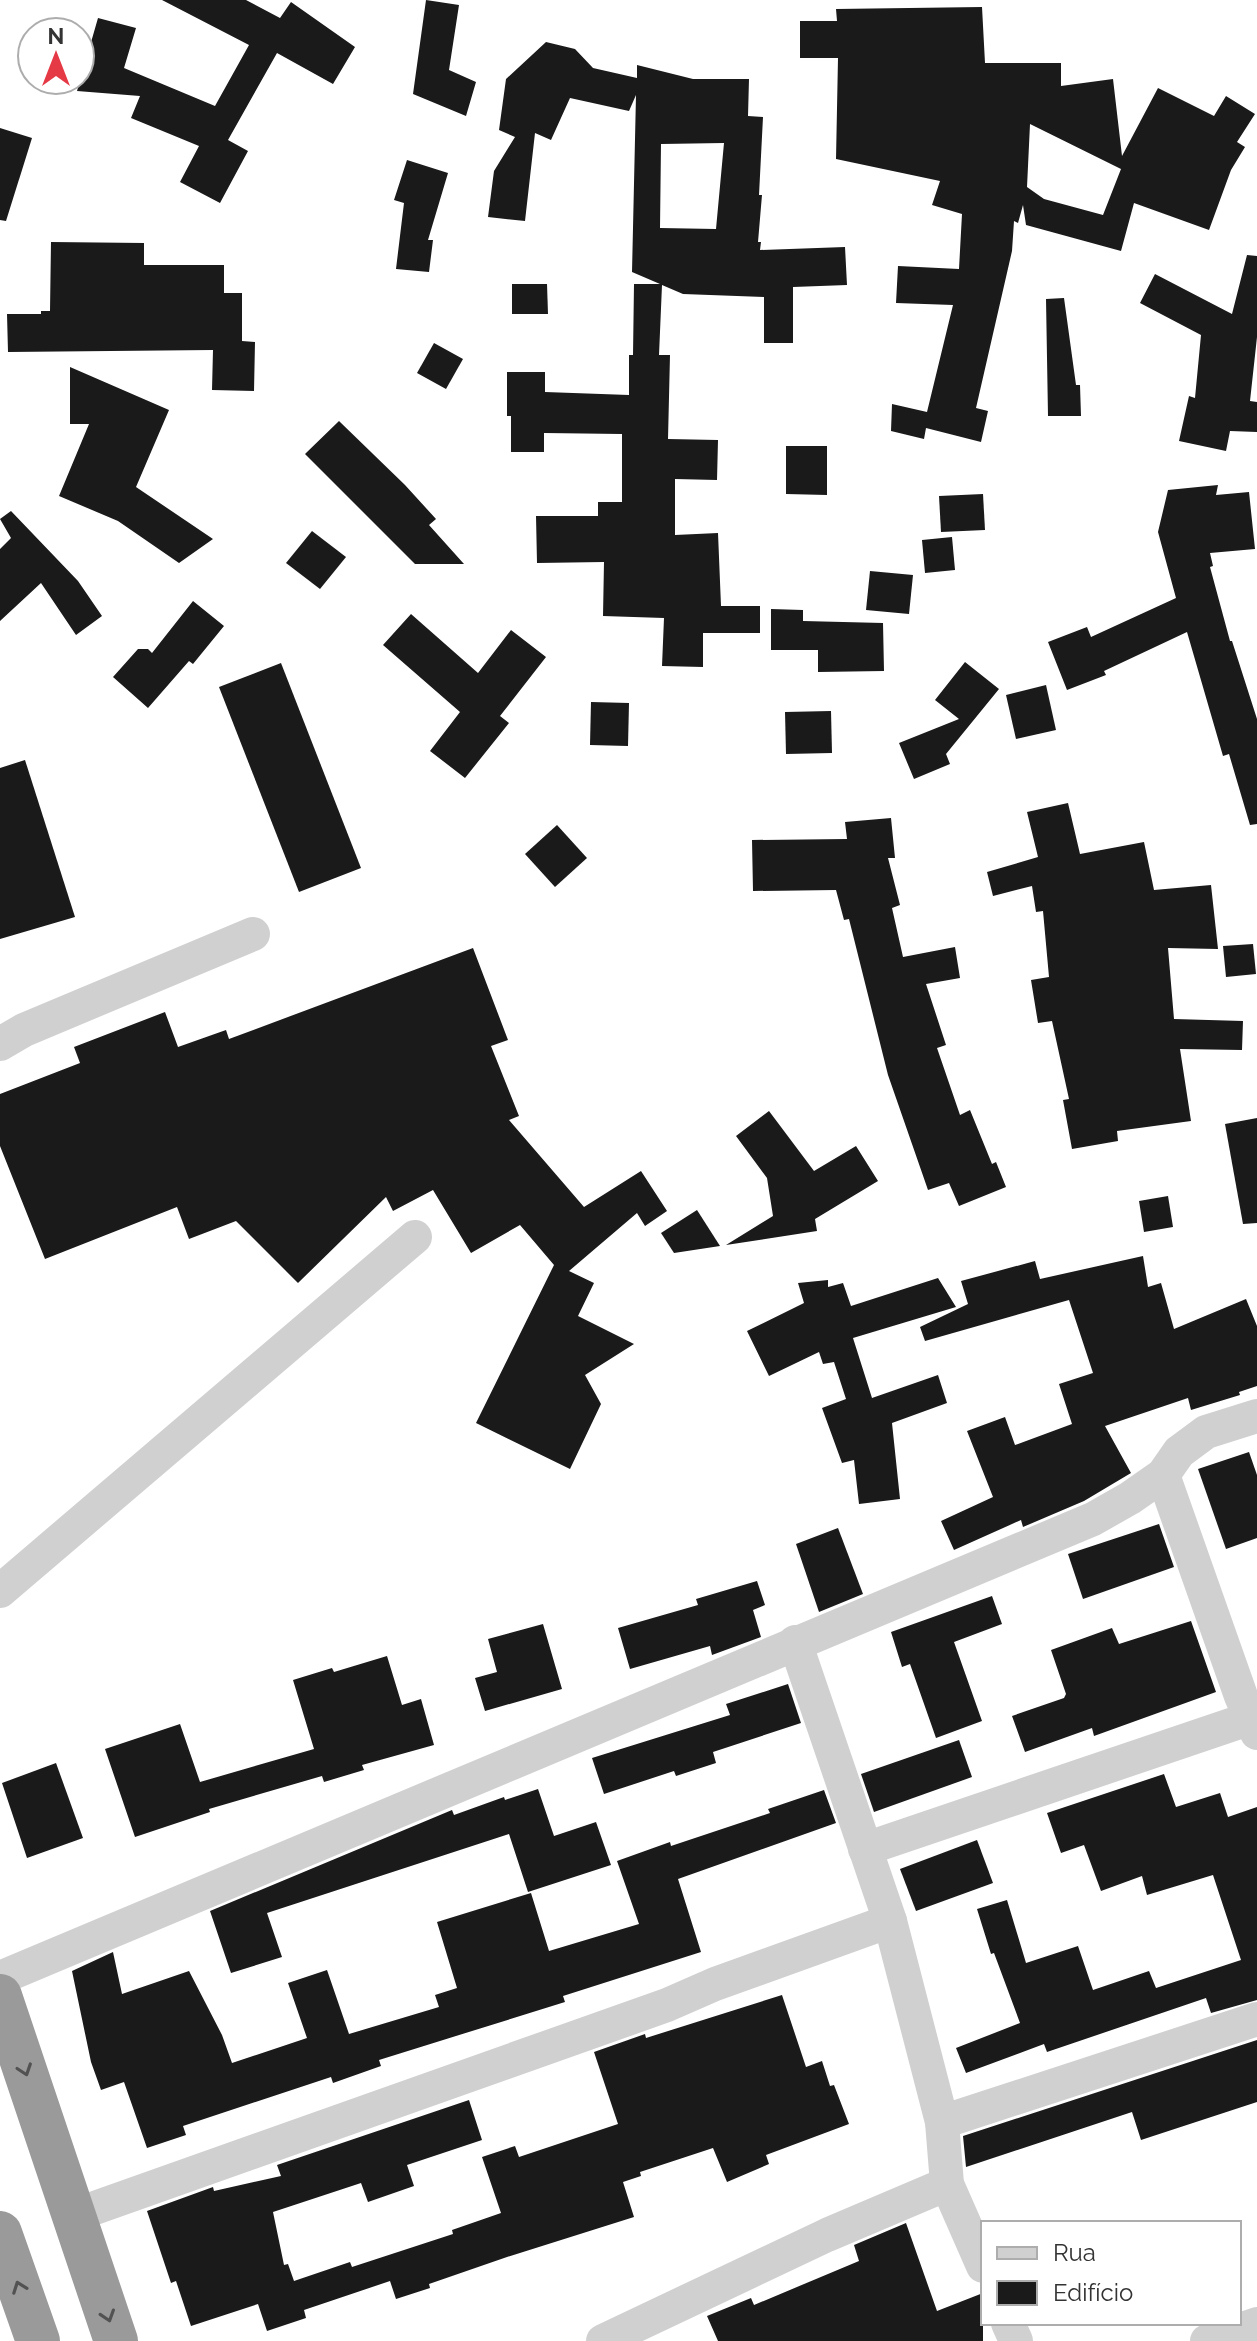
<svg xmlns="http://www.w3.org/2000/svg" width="1257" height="2341" font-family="Raleway,sans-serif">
  <rect width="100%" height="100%" fill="#fff"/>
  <g fill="#1a1a1a" fill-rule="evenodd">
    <path d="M162 0H246L280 18 291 2 355 47 333 84 277 53 228 140 248 151 220 203 180 182 199 146 131 118 140 96 77 91 98 18 136 28 124 68 215 106 249 45Z"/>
    <path d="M426 0 459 5 449 70 476 82 466 116 413 94Z"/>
    <path d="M982 7 985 63H1061V86L1113 79 1122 156 1158 88 1214 116 1226 96 1255 114 1237 142 1245 147 1231 170 1209 230 1134 203 1121 251 1026 225 1023 205 1018 223 1014 221 1012 251 976 408 988 411 981 442 926 428 924 439 891 431 892 404 927 412 953 305 896 303 898 266 959 269 962 214 932 205 940 181 836 159 838 58H800V21H837L836 9ZM1030 124 1121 169 1103 215 1044 199 1027 187Z"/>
    <path d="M546 42 575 49 593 68 637 78V65L693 79H749L748 116 763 117 759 195H762L758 242H761L760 250 845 247 847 285 793 287V343H764V297L683 294 662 285 659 355H670L668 439 718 440 717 480 675 479V535L718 533 721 606H760V633H703V667L662 666 664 618 603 616 604 562 537 563 536 516H598V502H622V434L544 433V452H511V416H507V372H545V392L629 395V355H633L634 284H660L632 272 636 95 629 111 570 98 551 140 535 133 525 221 488 217 494 171 515 137 499 130 506 79ZM724 143 716 229 660 228 661 144Z"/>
    <path d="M0 128 32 138 6 221 0 220Z"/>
    <path d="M407 160 448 173 428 240H433L429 272 396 269 404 203 394 200Z"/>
    <path d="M51 242 144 243V265H224V293H242V341L255 342 254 391 212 390 213 350 8 352 7 314H41V311H50Z"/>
    <path d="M1247 255 1257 256V337L1250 401 1257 402V432L1230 431 1226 451 1179 441 1189 396 1195 398 1201 335 1140 303 1155 274 1232 314Z"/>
    <path d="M512 284H547L548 314H512Z"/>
    <path d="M1064 298 1076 385H1080L1081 416H1048L1046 299Z"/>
    <path d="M434 343 463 359 446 389 417 373Z"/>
    <path d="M70 367 169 410 136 487 213 539 179 563 118 521 59 496 89 424H70Z"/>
    <path d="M339 421 405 485 436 519 429 525 464 564H415L305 454Z"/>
    <path d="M786 446H827V495L786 494Z"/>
    <path d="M1218 485 1216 495 1249 492 1255 549 1210 553 1213 566 1210 567 1230 641H1232L1257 719V824L1250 825 1229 754 1223 756 1187 632 1104 671 1106 675 1067 690 1048 642 1087 627 1091 637 1176 598 1158 532 1168 490Z"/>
    <path d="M983 494 985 530 941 532 939 496Z"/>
    <path d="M11 511 78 581 102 616 76 635 41 583 0 621V549L11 538 0 519Z"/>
    <path d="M312 531 346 557 320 589 286 563Z"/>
    <path d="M952 537 955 570 925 573 922 540Z"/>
    <path d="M870 571 913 575 909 614 866 610Z"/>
    <path d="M193 601 224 626 193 664 189 661 148 708 113 677 138 649H148L152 653Z"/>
    <path d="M771 609 803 610V621L883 623 884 671 818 672V650H771Z"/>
    <path d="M411 614 478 673 511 630 546 657 500 716 509 723 465 778 430 751 460 712 383 645Z"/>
    <path d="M965 662 999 689 946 754 950 764 914 779 899 743 959 719 935 700Z"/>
    <path d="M281 663 361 868 299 892 219 687Z"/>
    <path d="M1046 685 1056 730 1016 739 1006 695Z"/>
    <path d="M591 702 629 703 628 746 590 745Z"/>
    <path d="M831 711 832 753 786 754 785 712Z"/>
    <path d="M25 760 75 917 0 939V768Z"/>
    <path d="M1068 803 1080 854 1144 842 1154 890 1211 885 1218 949 1168 948 1174 1019 1243 1021 1242 1050 1180 1049 1191 1121 1117 1131 1118 1141 1072 1149 1063 1100 1069 1099 1052 1021 1038 1023 1031 980 1049 977 1043 911 1036 912 1032 886 993 896 987 872 1038 857 1027 812Z"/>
    <path d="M891 818 895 858H888L900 905 892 908 903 957 955 947 960 978 926 984 946 1045 937 1048 960 1115 970 1110 992 1164 996 1162 1006 1187 959 1206 949 1183 928 1190 888 1075 849 919 844 920 836 890 753 891 752 840 847 839 845 822Z"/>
    <path d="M557 825 587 858 555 887 525 854Z"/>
    <path d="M1253 944 1256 974 1226 977 1223 946Z"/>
    <path d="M473 948 508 1040 491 1046 519 1116 509 1120 584 1207 641 1171 667 1211 645 1226 637 1213 569 1271 594 1283 578 1316 634 1344 585 1375 601 1404 570 1469 476 1423 554 1265 520 1225 471 1253 433 1190 393 1211 386 1197 298 1283 236 1221 189 1239 177 1207 45 1259 0 1146V1094L80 1063 74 1047 165 1012 178 1047 226 1030 229 1039Z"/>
    <path d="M769 1111 814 1171 856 1146 878 1181 815 1219 817 1231 726 1245 773 1216 767 1178 736 1136Z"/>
    <path d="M1257 1118V1223L1243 1224 1225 1124Z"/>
    <path d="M1168 1196 1173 1227 1144 1232 1139 1201Z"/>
    <path d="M697 1210 720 1246 674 1253 661 1233Z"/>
    <path d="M1143 1256 1148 1287 1161 1283 1174 1329 1246 1299 1257 1326V1386L1239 1392 1240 1395 1191 1410 1188 1398 1105 1426 1131 1473 1084 1501 1023 1527 1021 1520 954 1550 941 1521 993 1497 967 1431 1005 1417 1015 1445 1072 1424 1059 1384 1093 1373 1069 1300 925 1341 920 1327 968 1304 961 1281 1035 1261 1040 1279Z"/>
    <path d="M938 1278 956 1307 853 1338 872 1398 938 1375 947 1403 892 1423 900 1499 859 1504 854 1460 842 1463 822 1408 846 1399 834 1362 823 1364 819 1352 769 1376 747 1331 804 1303 798 1283 828 1280V1287L843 1283 851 1306Z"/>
    <path d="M1249 1452 1257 1475V1538L1226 1549 1198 1469Z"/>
    <path d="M1159 1524 1174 1567 1083 1599 1068 1554Z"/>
    <path d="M838 1528 863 1594 819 1612 796 1544Z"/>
    <path d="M757 1581 765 1605 753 1610 761 1637 712 1655 710 1646 630 1669 618 1628 698 1605 696 1599Z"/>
    <path d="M992 1596 1002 1624 954 1642 982 1721 936 1738 910 1664 902 1667 891 1632Z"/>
    <path d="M1191 1621 1216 1692 1094 1736 1092 1728 1025 1752 1012 1716 1064 1698 1066 1694 1051 1650 1112 1628 1119 1644Z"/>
    <path d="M543 1624 562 1689 485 1711 475 1678 497 1672 488 1639Z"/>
    <path d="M387 1656 402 1705 421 1699 434 1745 362 1765 364 1770 324 1782 322 1776 209 1809 210 1812 135 1837 105 1749 180 1724 200 1782 314 1749 293 1680 332 1668 334 1672Z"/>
    <path d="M788 1684 801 1723 713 1752 716 1763 676 1776 674 1771 604 1794 592 1758 730 1715 726 1704Z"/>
    <path d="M959 1740 972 1777 874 1812 861 1774Z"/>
    <path d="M56 1763 83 1838 27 1858 2 1783Z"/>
    <path d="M1164 1774 1176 1807 1220 1793 1228 1817 1257 1807V2000L1211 2013 1206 1998 1047 2052 1044 2044 966 2073 956 2048 1020 2023 994 1953 991 1954 977 1909 1007 1900 1026 1963 1078 1946 1093 1990 1149 1971 1156 1988 1241 1960 1213 1875 1147 1895 1142 1876 1101 1891 1084 1845 1061 1853 1047 1813Z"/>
    <path d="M538 1789 554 1836 596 1822 611 1865 528 1892 509 1834 267 1913 282 1957 231 1973 210 1911 452 1810 454 1815 504 1797 505 1800Z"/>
    <path d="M824 1790 836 1823 678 1879 701 1952 563 1996 565 2002 379 2060 381 2066 333 2083 331 2077 183 2126 186 2135 147 2148 124 2082 101 2090 91 2062 72 1971 113 1952 122 1994 189 1971 222 2035 232 2063 307 2038 288 1983 327 1970 349 2034 439 2007 435 1995 457 1988 437 1922 531 1893 549 1951 639 1924 617 1861 670 1842 671 1846 770 1813 768 1809Z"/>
    <path d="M977 1840 993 1883 916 1911 900 1869Z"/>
    <path d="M782 1995 806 2067 822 2061 830 2086 834 2085 849 2124 766 2155 769 2164 727 2182 713 2148 640 2172 641 2176 623 2182 634 2217 507 2257 429 2284 430 2288 396 2299 390 2281 304 2310 306 2318 267 2331 258 2304 191 2326 176 2281 171 2283 147 2211 213 2187 214 2191 281 2176 277 2165 469 2100 482 2140 407 2165 414 2186 368 2202 361 2183 273 2212 284 2265 288 2264 294 2281 350 2262 352 2267 453 2234 452 2230 501 2213 482 2157 515 2146 519 2157 618 2124 594 2052 645 2034 646 2038Z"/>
    <path d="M1257 2040V2102L1141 2140 1132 2112 966 2167 963 2136Z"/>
    <path d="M906 2223 937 2311 983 2293V2341H718L707 2316 751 2298 754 2305 859 2261 854 2245Z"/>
  </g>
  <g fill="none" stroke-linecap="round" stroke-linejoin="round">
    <g stroke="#d0d0d0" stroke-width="34">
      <path d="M0 1044 24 1030 253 934"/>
      <path d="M1163 1475 1241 1696 1257 1733"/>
      <path d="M0 1591 415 1237"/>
      <path d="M795 1642 890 1921 942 2122 947 2184 983 2266"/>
      <path d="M865 1849 1257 1716"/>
      <path d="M0 1978 1093 1519 1130 1498 1163 1475 1179 1452 1206 1432 1257 1416"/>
      <path d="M942 2122 1257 2019"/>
      <path d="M75 2215 667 2005 715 1984 890 1921"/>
      <path d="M1008 2323 1016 2341"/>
      <path d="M603 2341 827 2235 947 2184"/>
      <path d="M1207 2341 1257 2324"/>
    </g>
    <g stroke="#9a9a9a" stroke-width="44">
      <path d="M0 1996 116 2341"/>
      <path d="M0 2233 38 2341"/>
    </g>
  </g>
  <defs><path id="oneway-chevron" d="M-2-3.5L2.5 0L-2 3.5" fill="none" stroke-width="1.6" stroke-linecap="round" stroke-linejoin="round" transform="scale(2)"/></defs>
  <g stroke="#525252">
    <use href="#oneway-chevron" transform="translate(25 2070) rotate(71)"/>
    <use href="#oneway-chevron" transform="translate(19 2287) rotate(-110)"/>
    <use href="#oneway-chevron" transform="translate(108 2316) rotate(72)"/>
  </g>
  <rect x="981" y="2221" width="260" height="104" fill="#ffffff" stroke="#adadad" stroke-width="2"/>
  <rect x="997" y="2247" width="40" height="12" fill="#d0d0d0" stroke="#adadad" stroke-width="2"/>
  <text x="1053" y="2261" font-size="24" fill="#333333">Rua</text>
  <rect x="997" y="2281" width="40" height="24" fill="#1a1a1a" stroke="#adadad" stroke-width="2"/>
  <text x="1053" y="2301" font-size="24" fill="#333333">Edifício</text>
  <g transform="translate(56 56)"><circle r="38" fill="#ffffff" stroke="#adadad" stroke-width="2"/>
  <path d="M0-6L14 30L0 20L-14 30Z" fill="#e63946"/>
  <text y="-12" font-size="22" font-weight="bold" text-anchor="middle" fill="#333333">N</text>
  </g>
</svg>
